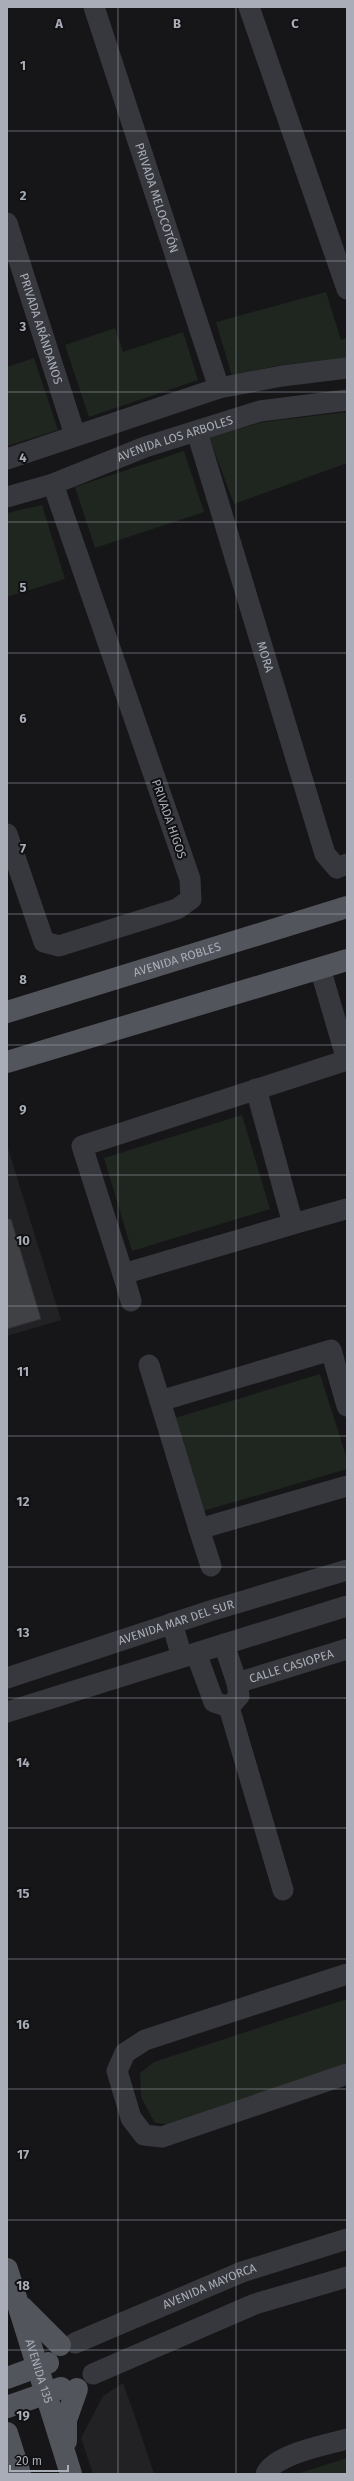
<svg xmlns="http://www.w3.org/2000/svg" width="354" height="2481" font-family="'Fira Sans',sans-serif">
  <rect width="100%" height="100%" fill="#161618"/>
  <g fill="#222225">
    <path d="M7 1145 61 1320 7 1336Z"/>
    <path d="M123 2383 135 2417 154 2474H93L81 2438 103 2396Z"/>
  </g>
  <g fill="#1e261f">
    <path d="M326 292 341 340 347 338V358L280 365 232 376 216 322Z"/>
    <path d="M115 328 123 352 183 332 198 380 89 417 65 345Z"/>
    <path d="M34 358 58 430 7 446V367Z"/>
    <path d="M347 412V463L234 504 209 437 263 422Z"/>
    <path d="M184 451 204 512 95 548 75 487Z"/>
    <path d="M42 505 65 579 7 597V513Z"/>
    <path d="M242 1115 270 1209 132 1251 104 1158Z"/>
    <path d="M320 1374 347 1459V1469L203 1511 175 1418Z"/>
    <path d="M347 1999V2065L174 2125 155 2123 141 2097 140 2073 154 2062Z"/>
    <path d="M347 2458V2474H297Z"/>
  </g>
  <path fill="#404145" stroke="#303034" d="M7 1219H11L41 1319 7 1329Z"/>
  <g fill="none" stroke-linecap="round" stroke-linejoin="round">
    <g stroke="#37383d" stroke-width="21">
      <path id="s1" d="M94 7 219 388"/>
      <path d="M249 7 347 289"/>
      <path id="s2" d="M7 223 75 435"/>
      <path id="s3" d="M197 432 325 854 337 868 347 864"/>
      <path d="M7 459 219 388 282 376 347 368"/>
      <path id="s4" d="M7 497 53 484 145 447 260 411 347 400"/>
      <path d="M7 834 44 942 59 946 177 909 191 899 190 879 53 484"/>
      <path d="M320 968 347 1060"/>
      <path d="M256 1089 293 1224 123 1274 82 1146 347 1060"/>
      <path d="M293 1224 346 1209"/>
      <path d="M123 1274 131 1301"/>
      <path d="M149 1365 160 1401"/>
      <path d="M347 1406 331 1350 160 1401 199 1529 347 1486"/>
      <path d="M199 1529 211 1566"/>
      <path d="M172 1623 182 1657"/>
      <path d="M196 1653 214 1702 229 1707 239 1696 237 1683 224 1644"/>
      <path id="s5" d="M7 1678 210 1611 347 1570"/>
      <path id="s6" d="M237 1683 347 1649"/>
      <path d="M229 1707 283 1890"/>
      <path d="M7 1712 347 1606"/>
      <path d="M347 1974 145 2040 125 2053 117 2071 131 2118 144 2135 162 2137 347 2074"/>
      <path id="s7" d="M75 2343 242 2272 347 2239"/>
      <path d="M93 2374 255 2304 347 2277"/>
      <path d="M266 2474C275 2454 326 2445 347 2439"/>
    </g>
    <g stroke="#53555c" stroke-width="22">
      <path id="s8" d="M7 1012 347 907"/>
      <path d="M7 1062 347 960"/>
      <path id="s9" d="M7 2269 71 2474"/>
      <path d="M23 2308 60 2345"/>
      <path d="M7 2378 48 2363"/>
      <path d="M7 2407 61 2388"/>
      <path d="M7 2433 20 2474"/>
      <path d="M66 2441V2420L77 2389"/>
    </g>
  </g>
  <path fill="none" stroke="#a8adb8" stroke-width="1" stroke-opacity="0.55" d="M118 7V2474M236 7V2474M7 131H347M7 261H347M7 392H347M7 522H347M7 653H347M7 783H347M7 914H347M7 1045H347M7 1175H347M7 1306H347M7 1436H347M7 1567H347M7 1698H347M7 1828H347M7 1959H347M7 2089H347M7 2220H347M7 2350H347"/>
  <g text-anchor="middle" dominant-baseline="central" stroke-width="4" stroke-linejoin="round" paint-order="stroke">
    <g font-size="12" fill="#a8adb8" stroke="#111113">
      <text stroke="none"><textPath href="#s1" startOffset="201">PRIVADA MELOCOTÓN</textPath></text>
      <text stroke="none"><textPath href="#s2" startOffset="111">PRIVADA ARÁNDANOS</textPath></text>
      <text stroke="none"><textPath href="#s4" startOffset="178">AVENIDA LOS ARBOLES</textPath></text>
      <text stroke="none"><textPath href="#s3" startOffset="235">MORA</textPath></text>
      <text transform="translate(169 819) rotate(71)">PRIVADA HIGOS</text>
      <text stroke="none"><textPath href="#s8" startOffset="178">AVENIDA ROBLES</textPath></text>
      <text stroke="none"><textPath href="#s5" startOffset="178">AVENIDA MAR DEL SUR</textPath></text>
      <text stroke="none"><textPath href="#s6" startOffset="57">CALLE CASIOPEA</textPath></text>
      <text stroke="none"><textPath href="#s7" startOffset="146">AVENIDA MAYORCA</textPath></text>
      <text stroke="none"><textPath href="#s9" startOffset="107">AVENIDA 135</textPath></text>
    </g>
  </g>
  <g font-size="13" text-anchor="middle" font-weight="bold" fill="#a8adb8" stroke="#111113" stroke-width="4" stroke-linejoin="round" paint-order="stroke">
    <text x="59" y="28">A</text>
    <text x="177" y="28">B</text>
    <text x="295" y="28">C</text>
    <text x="23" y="70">1</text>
    <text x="23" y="200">2</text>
    <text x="23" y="331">3</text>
    <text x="23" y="462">4</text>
    <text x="23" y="592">5</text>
    <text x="23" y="723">6</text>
    <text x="23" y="853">7</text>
    <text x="23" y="984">8</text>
    <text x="23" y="1114">9</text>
    <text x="23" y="1245">10</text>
    <text x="23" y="1376">11</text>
    <text x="23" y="1506">12</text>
    <text x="23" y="1637">13</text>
    <text x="23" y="1767">14</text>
    <text x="23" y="1898">15</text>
    <text x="23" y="2029">16</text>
    <text x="23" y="2159">17</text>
    <text x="23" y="2290">18</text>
    <text x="23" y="2420">19</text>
  </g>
  <rect width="354" height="2481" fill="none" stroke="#a8adb8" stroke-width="16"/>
  <path d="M10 2465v6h58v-6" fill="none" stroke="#a8adb8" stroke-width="2"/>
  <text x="16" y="2465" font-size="12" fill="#a8adb8" stroke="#111113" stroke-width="3" paint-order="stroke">20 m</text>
</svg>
